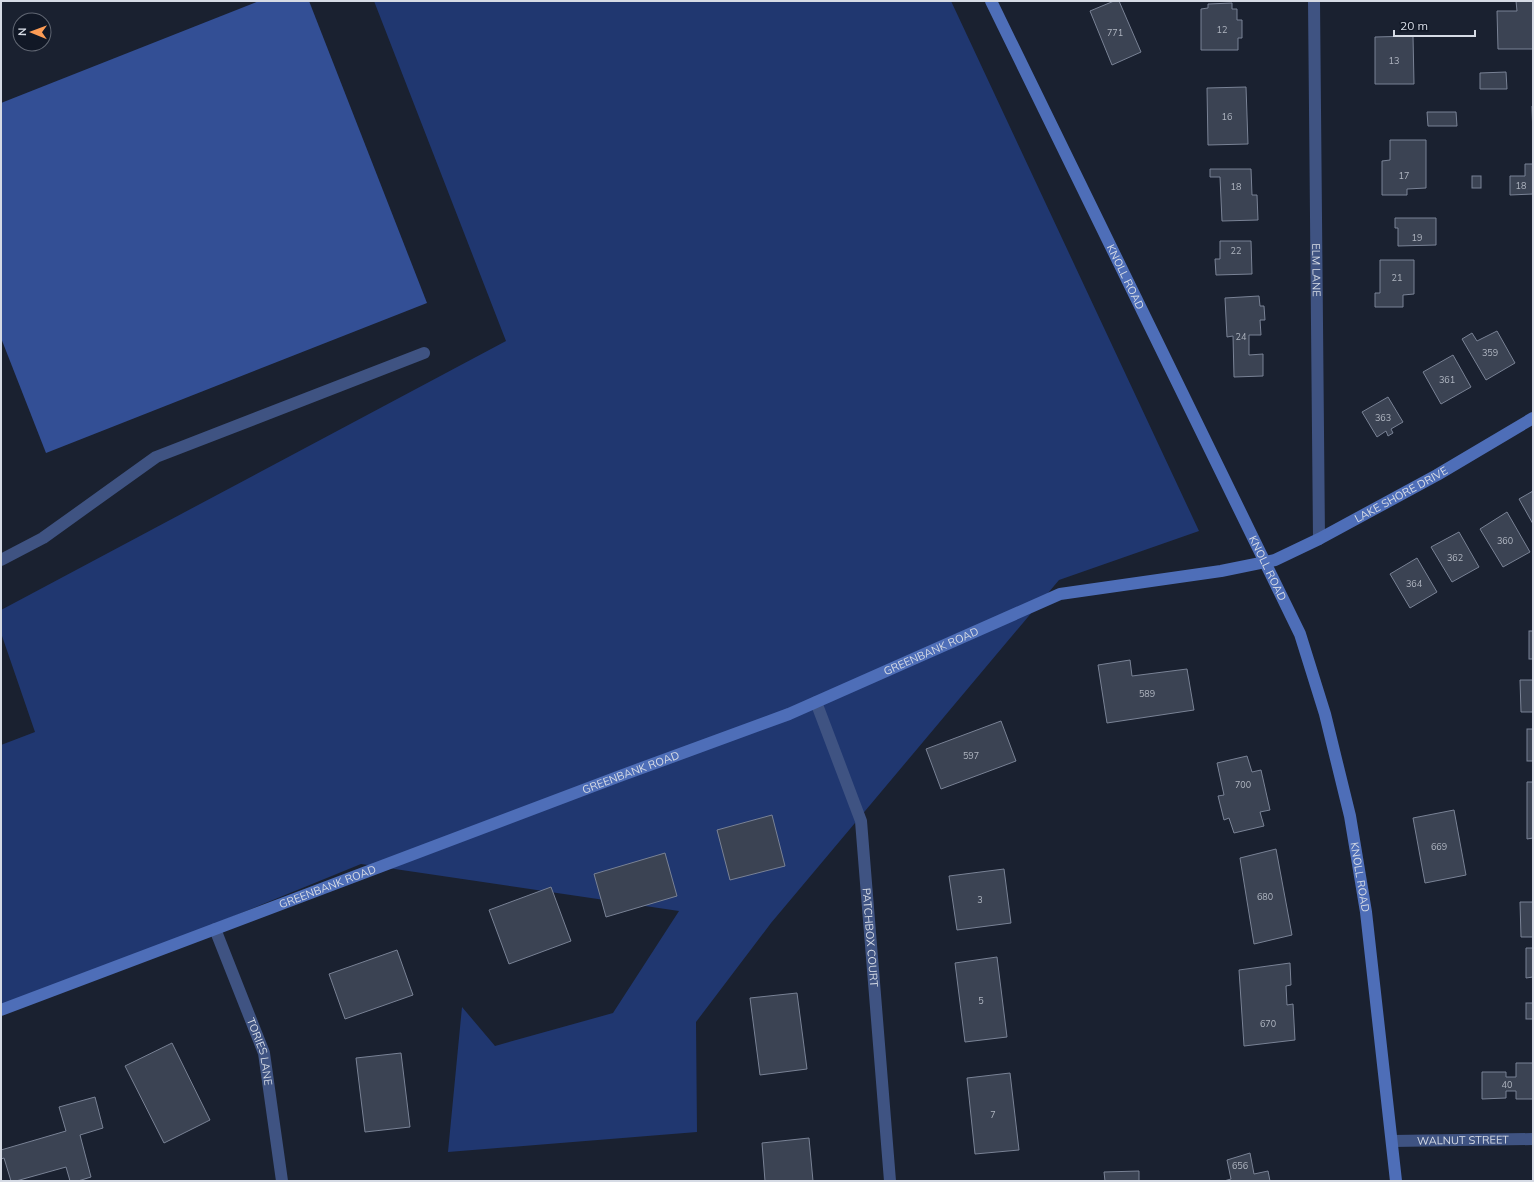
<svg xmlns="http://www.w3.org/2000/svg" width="1534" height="1182" font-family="Mulish,sans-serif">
  <rect width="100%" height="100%" fill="#1a2130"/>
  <path fill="#203770" d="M374 1H951L1199 531 1059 580 771 923 696 1022 697 1132 448 1152 462 1007 495 1046 613 1013 679 911 361 864 1 1011V745L35 732 1 633V610L506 341Z"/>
  <path fill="#334f95" d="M259 1H309L427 303 46 453 1 338V103Z"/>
  <g fill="#3b4353" stroke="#798295">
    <path d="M1114 1H1119L1141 52 1112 65 1090 11Z"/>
    <path d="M1516 1H1533V49H1498L1497 11H1517Z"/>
    <path d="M1232 3V9H1237V20H1242V38H1238V50H1201V9L1208 8V4Z"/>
    <path d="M1413 36 1414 84H1375V37Z"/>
    <path d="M1506 72 1507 89H1480V73Z"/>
    <path d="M1246 87 1248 144 1208 145 1207 88Z"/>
    <path d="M1532 106H1533V138Z"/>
    <path d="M1427 112H1456L1457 126H1428Z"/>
    <path d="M1390 140H1426V188L1407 189V195H1382V161L1390 160Z"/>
    <path d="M1525 164H1533V194L1510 195V176H1525Z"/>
    <path d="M1210 169H1251L1252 195H1257L1258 220 1222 221 1220 177H1210Z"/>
    <rect x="1472" y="176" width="9" height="12"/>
    <path d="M1395 218H1436V245L1398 246V228H1395Z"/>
    <path d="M1220 241H1251L1252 274 1216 275 1215 259H1220Z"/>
    <path d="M1380 260H1414V294L1403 295V307H1375V293H1380Z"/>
    <path d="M1259 296 1260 306H1264L1265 320H1260L1261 335H1249V355L1263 354V376L1234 377 1233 336 1227 337 1225 298Z"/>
    <path d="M1497 331 1515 363 1486 380 1462 339 1472 333 1477 341Z"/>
    <path d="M1453 355 1471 387 1441 404 1423 372Z"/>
    <path d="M1388 397 1403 422 1391 429 1393 433 1388 436 1386 431 1377 437 1362 412Z"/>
    <path d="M1533 491V524L1519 499Z"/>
    <path d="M1507 512 1530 552 1503 567 1480 529Z"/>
    <path d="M1459 532 1479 567 1452 582 1431 547Z"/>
    <path d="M1417 558 1437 592 1410 608 1390 574Z"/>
    <rect x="1529" y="631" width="4" height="28"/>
    <path d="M1130 660 1132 676 1187 669 1194 710 1107 723 1098 665Z"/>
    <path d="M1520 680H1533V712H1521Z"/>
    <path d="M1001 721 1016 761 941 789 926 749Z"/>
    <rect x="1527" y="729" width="6" height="32"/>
    <path d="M1247 756 1252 772 1261 770 1270 810 1260 812 1264 826 1234 833 1229 818 1224 820 1218 796 1224 795 1217 763Z"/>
    <path d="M1527 782H1533V838L1527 839Z"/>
    <path d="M1454 810 1466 875 1425 883 1413 818Z"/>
    <path d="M772 815 785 866 730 880 717 830Z"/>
    <path d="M1276 849 1292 935 1254 944 1240 858Z"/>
    <path d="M665 853 677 896 606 917 594 874Z"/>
    <path d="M1004 869 1011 923 957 930 949 876Z"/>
    <path d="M551 887 571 941 509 964 489 910Z"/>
    <path d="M1520 902H1533V937H1521Z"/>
    <path d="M1526 948H1533V977L1526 978Z"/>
    <path d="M397 950 413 995 345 1019 329 974Z"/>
    <path d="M997 957 1007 1037 965 1042 955 963Z"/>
    <path d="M1290 963 1291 985 1286 986 1287 1005 1293 1004 1295 1040 1244 1046 1239 970Z"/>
    <path d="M797 993 807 1069 760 1075 750 998Z"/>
    <rect x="1526" y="1003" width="7" height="16"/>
    <path d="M172 1043 210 1120 164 1143 125 1066Z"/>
    <path d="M401 1053 410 1127 365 1132 356 1058Z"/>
    <path d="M1516 1063H1533V1099H1516V1091H1506V1098L1482 1099V1072H1506V1077H1516Z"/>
    <path d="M1010 1073 1019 1150 975 1154 967 1078Z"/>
    <path d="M95 1097 103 1128 80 1135 91 1177 78 1181H70L66 1167 16 1181H11L4 1158 1 1159V1150L66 1131 59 1107Z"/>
    <path d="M809 1138 813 1181H765L762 1143Z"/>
    <path d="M1250 1153 1254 1174 1268 1171 1270 1181H1224L1231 1179 1227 1160Z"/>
    <path d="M1139 1171V1181H1105L1104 1172Z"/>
  </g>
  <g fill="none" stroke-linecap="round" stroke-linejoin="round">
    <path stroke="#3f5382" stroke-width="12" d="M1 560 43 538 156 457 424 353"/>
    <g stroke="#3f5382" stroke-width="12">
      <path id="s1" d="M1314 1 1319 539"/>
      <path id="s2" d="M816 702 861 821 890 1181"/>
      <path id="s3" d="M215 929 264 1053 282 1181"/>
      <path id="s4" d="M1392 1141 1533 1139"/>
    </g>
    <g stroke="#4e6eb8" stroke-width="12">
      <path id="s5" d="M991 1 1300 634 1325 714 1350 816 1366 912 1396 1181"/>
      <path id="s6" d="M1 1010 620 776 789 714 1060 594 1221 571 1275 560 1319 539 1437 475 1533 418"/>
    </g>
  </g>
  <g text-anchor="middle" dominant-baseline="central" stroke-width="3" stroke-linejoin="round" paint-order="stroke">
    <g font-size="9" fill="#afb5c0">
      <text x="1222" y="29">12</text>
      <text x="1115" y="32">771</text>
      <text x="1394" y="60">13</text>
      <text x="1227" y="116">16</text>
      <text x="1404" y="175">17</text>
      <text x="1521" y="185">18</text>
      <text x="1236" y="186">18</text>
      <text x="1417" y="237">19</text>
      <text x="1236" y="250">22</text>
      <text x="1397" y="277">21</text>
      <text x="1241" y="336">24</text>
      <text x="1490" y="352">359</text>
      <text x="1447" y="379">361</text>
      <text x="1383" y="417">363</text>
      <text x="1505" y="540">360</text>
      <text x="1455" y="557">362</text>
      <text x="1414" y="583">364</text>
      <text x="1147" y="693">589</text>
      <text x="971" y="755">597</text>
      <text x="1243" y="784">700</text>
      <text x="1439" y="846">669</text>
      <text x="1265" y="896">680</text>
      <text x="980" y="899">3</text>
      <text x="981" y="1000">5</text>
      <text x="1268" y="1023">670</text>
      <text x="1507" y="1084">40</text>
      <text x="993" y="1114">7</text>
      <text x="1240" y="1165">656</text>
    </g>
    <g font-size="11" fill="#d6dbe5" stroke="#111826">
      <text stroke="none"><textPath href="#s1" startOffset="269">ELM LANE</textPath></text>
      <text stroke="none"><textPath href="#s5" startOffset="307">KNOLL ROAD</textPath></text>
      <text stroke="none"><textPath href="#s6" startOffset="1498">LAKE SHORE DRIVE</textPath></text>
      <text stroke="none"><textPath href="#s5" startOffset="631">KNOLL ROAD</textPath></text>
      <text stroke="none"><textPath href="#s6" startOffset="997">GREENBANK ROAD</textPath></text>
      <text stroke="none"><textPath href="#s6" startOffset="673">GREENBANK ROAD</textPath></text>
      <text stroke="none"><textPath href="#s5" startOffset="955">KNOLL ROAD</textPath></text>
      <text stroke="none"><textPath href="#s6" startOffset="349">GREENBANK ROAD</textPath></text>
      <text stroke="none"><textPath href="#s2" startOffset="244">PATCHBOX COURT</textPath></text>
      <text stroke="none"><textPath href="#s3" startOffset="131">TORIES LANE</textPath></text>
      <text stroke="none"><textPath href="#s4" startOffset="71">WALNUT STREET</textPath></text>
    </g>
  </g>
  <rect width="1534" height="1182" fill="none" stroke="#d6dbe5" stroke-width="4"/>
  <g transform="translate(32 32) rotate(271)"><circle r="19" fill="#111826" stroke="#606672"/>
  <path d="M0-3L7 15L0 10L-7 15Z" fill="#fd9c55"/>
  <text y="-6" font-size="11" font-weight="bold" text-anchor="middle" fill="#d6dbe5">N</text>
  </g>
  <path d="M1394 30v6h81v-6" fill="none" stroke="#d6dbe5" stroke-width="2"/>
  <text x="1400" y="30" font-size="12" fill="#d6dbe5" stroke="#111826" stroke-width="3" paint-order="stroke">20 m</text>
</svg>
